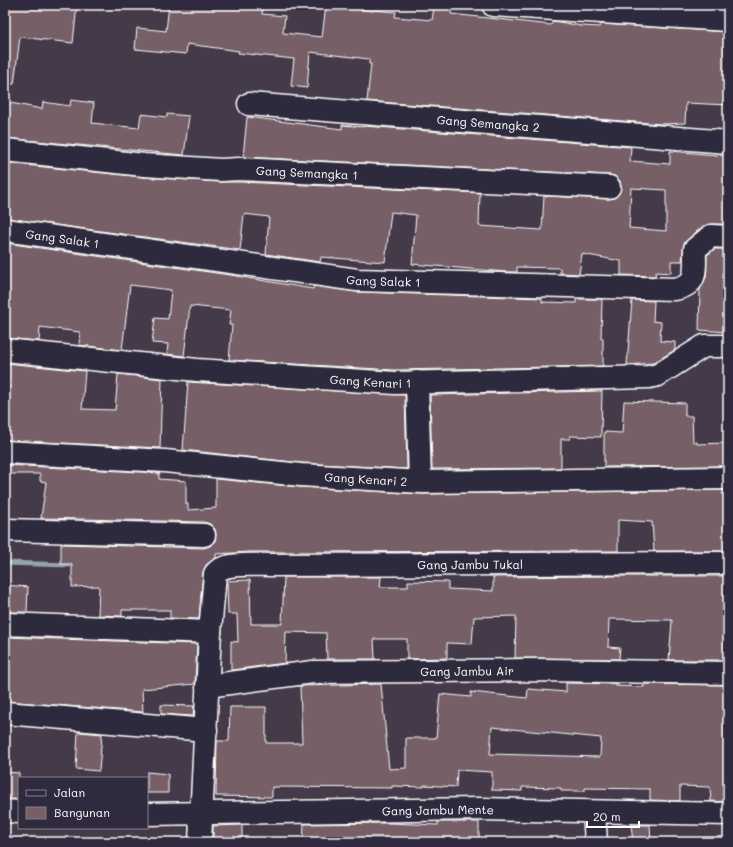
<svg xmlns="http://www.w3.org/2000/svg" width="733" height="847" font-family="Mali,sans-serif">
  <rect width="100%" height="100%" fill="#443a49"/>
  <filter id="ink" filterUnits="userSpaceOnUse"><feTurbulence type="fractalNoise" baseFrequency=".025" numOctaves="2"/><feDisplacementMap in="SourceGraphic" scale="8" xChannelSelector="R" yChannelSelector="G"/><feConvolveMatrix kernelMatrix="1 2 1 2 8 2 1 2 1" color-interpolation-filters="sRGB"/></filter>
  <g filter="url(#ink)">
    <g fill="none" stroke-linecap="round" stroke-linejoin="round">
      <path stroke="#95a2af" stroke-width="5" d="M5 563 70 565"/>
    </g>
    <g fill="#765f66" stroke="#fff" fill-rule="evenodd">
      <path d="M9 5H77L73 43 20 37 14 84H5V13H8Z"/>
      <path d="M169 5H263L262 14 285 16 283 33 322 37 326 5 347 6V8L374 11V10L396 12 395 17 432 20 434 7 451 9V14L551 25 553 21 582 26 600 27V24L728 32V105L686 103 685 123 662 124 367 101 371 64H369V59L310 52 307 88 291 86 294 59 238 53 239 51 187 44 186 54 135 49 137 28 166 31Z"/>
      <path d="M71 100 94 103 92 123 139 128 141 114 167 117V114L189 116 184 155 5 138V102L42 109 43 102 70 106Z"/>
      <path d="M247 117 342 129V125L364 127V126L631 147 630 161 670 164V151L728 156V224H712L703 226 684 243 682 261H671V273L656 272 655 276 621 275V261L582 254 579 274 560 273V268L517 267V272H506L412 264 416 215 391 212 385 262 321 257 320 262 266 254 269 217 244 214 240 250 5 218V163L143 177 220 182H239L480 193 479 226 542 230 544 196 609 199 614 198 619 194 621 188 620 181 615 176 610 175 243 157ZM631 188 666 190V231L629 228Z"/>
      <path d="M5 243 230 275 313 289 314 286 357 292 542 298V302L576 303V299H602L601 338H603V366L395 370 229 360 232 325H229L231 310 190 306 184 356 167 354 168 344 152 343 155 318 168 319 171 290 130 285 122 350 79 345 80 332 40 327 39 341 5 338 7 274H5Z"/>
      <path d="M715 249H728V332L699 330 700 289 706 277 707 255Z"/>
      <path d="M632 300 654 301 653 321 661 322 660 341 675 342V350L653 363 627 365Z"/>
      <path d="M5 363 85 371 82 409 115 410 118 374 162 379 160 448 5 440Z"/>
      <path d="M188 382 405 395 407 469 302 463 183 450Z"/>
      <path d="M602 391 601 437 570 436V439H561V468L432 469 430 395Z"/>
      <path d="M624 401 685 403V416H692L693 442H697V444L725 443 726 466 604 467V432L622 433Z"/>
      <path d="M5 465 159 473V479L186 481V504H188V510L216 508V479L300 487 422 494 728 490V551H654L652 522 618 520V551L249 552 216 554V558L206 565 203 572 199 619 170 618V610H122V616L98 615 99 586 72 587V564H61V544L204 548 210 546 215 541 216 535 215 529 210 524 204 522 41 518 46 482 40 481V474H5Z"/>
      <path d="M618 576H728V660H669L672 620 609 619 608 647 620 648 619 659 515 658 516 616 474 617 472 644 447 643V658L407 659V639H374L375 659H327L326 633 286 632 285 663 231 670V641L238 642 237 614H228L227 581 250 580 251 624H282L284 577H381L380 587H408V581L448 582V589L493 591V577Z"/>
      <path d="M5 585 28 587 27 612H5Z"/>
      <path d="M5 637 197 644 195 684 142 689 143 712 6 701 8 666 5 665Z"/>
      <path d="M566 683 617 684 616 686 644 687V684L728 685V802L711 801 710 787 680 786V801L650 800V789L585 788V791H561V788L522 787V791L492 790V772L457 770 456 787 424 785V787L392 786V788L272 787V797L216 796 217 741H229L230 707H266V743H302L300 686 381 684 389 769 406 768V738H436L440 694 471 697V692L527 698 528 689 566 692ZM492 727 601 738 600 757 490 754Z"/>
      <path d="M161 705 194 706 193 716 161 714Z"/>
      <path d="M78 732 102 734 99 771 76 769Z"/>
      <path d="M5 772 19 773V799H5Z"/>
      <path d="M147 772 168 774V793H147Z"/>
      <path d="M438 822H479V842H303L304 824 389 823 438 825Z"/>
      <path d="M242 825V842H213V826Z"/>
      <path d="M631 825H650L651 842H633Z"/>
    </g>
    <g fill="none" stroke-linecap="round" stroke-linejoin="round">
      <defs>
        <g id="minor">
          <path d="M493 5 728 20"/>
          <path id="s1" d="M249 104 728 142"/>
          <path id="s2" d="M5 150 144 165 221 170 239 169 609 187"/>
          <path id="s3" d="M5 230 357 280 675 289C700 284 694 269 695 249L711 236 728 237"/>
          <path id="s4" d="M5 350 197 370 395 383 649 377 658 375 704 346H728"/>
          <path d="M417 382 420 481"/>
          <path id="s5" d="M5 452 165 461 301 475 422 482 728 478"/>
          <path d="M5 530 204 535"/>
          <path d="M5 624 210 632"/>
          <path id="s6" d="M207 686 313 672 544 670 728 673"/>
          <path d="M5 713 206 730"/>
          <path d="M5 811 19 812"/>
          <path d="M594 812 596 842"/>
          <path id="s7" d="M147 814 479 809 728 814"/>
          <path id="s8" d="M200 842 210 632 215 574C222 562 257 565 270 565L728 563"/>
        </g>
      </defs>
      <use href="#minor" stroke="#fff" stroke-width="25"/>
      <use href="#minor" stroke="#2f2a3d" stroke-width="22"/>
    </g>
  </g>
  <g text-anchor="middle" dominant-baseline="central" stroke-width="3" stroke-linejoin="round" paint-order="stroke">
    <g font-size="12" fill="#fff" stroke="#2f2a3d">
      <text stroke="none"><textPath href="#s1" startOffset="240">Gang Semangka 2</textPath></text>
      <text stroke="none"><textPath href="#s2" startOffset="303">Gang Semangka 1</textPath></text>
      <text stroke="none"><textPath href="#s3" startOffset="58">Gang Salak 1</textPath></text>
      <text stroke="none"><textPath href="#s3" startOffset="382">Gang Salak 1</textPath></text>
      <text stroke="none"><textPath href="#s4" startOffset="367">Gang Kenari 1</textPath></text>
      <text stroke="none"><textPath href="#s5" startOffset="362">Gang Kenari 2</textPath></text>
      <text stroke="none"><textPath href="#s8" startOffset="526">Gang Jambu Tukal</textPath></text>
      <text stroke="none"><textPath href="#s6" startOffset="261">Gang Jambu Air</textPath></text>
      <text stroke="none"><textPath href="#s7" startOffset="291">Gang Jambu Mente</textPath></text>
    </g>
  </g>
  <rect width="733" height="847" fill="none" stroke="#2f2a3d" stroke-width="20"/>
  <rect x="10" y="10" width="713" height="827" fill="none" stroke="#fff" stroke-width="1.5" filter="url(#ink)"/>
  <rect x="18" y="777" width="130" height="52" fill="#2f2a3d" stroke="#827f8b"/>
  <rect x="26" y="790" width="20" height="6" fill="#2f2a3d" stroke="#827f8b"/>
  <text x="54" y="797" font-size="12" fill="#ffffff">Jalan</text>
  <rect x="26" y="807" width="20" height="12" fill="#765f66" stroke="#827f8b"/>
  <text x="54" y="817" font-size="12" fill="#ffffff">Bangunan</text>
  <path d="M587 821v6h52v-6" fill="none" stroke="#ffffff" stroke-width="2"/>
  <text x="593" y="821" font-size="12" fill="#ffffff" stroke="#2f2a3d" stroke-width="3" paint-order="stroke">20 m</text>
</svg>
